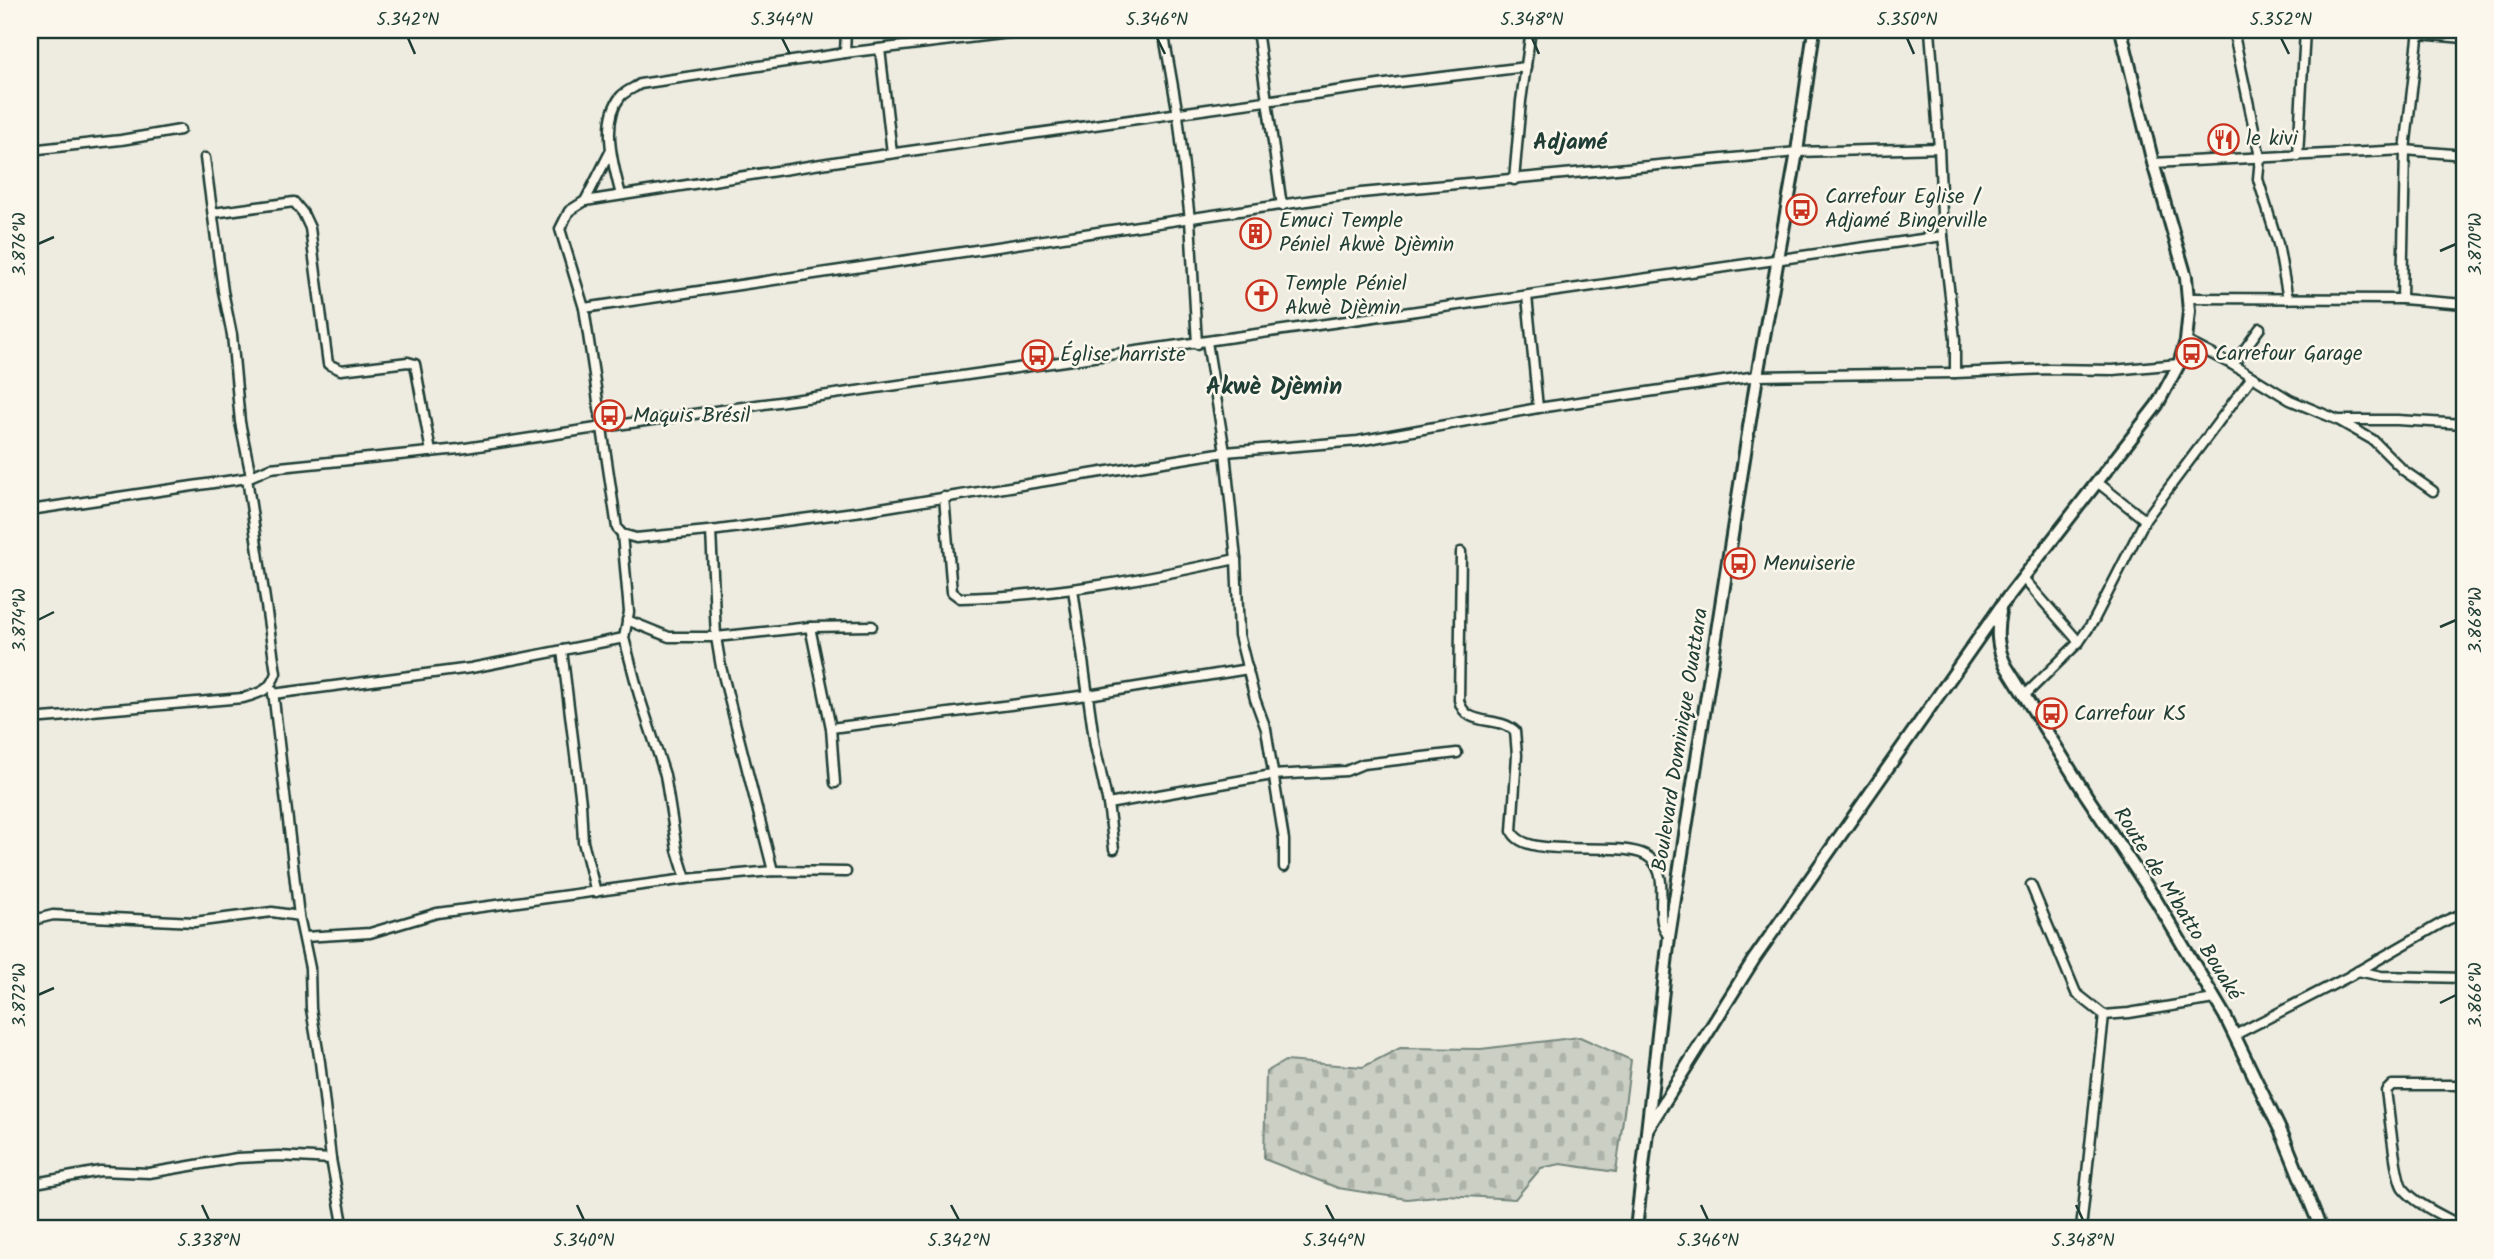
<svg xmlns="http://www.w3.org/2000/svg" width="2494" height="1259" font-family="Kalam,sans-serif">
  <defs>
    <pattern id="cemetery-stones" width="16" height="16" patternUnits="userSpaceOnUse" patternTransform="scale(1.75)"><rect width="16" height="16" fill="#cbcfc4"/><path d="M2 7V4a2 2 0 0 1 4 0v3zM10 15v-3a2 2 0 0 1 4 0v3z" fill="#aeb3a9"/></pattern>
  </defs>
  <rect width="100%" height="100%" fill="#eeece1"/>
  <filter id="ink" filterUnits="userSpaceOnUse"><feTurbulence type="fractalNoise" baseFrequency=".0143" numOctaves="2"/><feDisplacementMap in="SourceGraphic" scale="14" xChannelSelector="R" yChannelSelector="G"/><feConvolveMatrix kernelMatrix="1 2 1 2 8 2 1 2 1" color-interpolation-filters="sRGB"/></filter>
  <g filter="url(#ink)">
    <path fill="url(#cemetery-stones)" stroke="#75867c" stroke-width="2" d="M1580 1037 1631 1060 1616 1172 1561 1164 1541 1168 1515 1199 1446 1195 1407 1199 1338 1188 1264 1159 1266 1072 1285 1061 1363 1067 1400 1048 1481 1049Z"/>
    <g fill="none" stroke-linecap="round" stroke-linejoin="round">
      <defs>
        <g id="minor">
          <path d="M1163 30 1178 115 1190 220 1197 344"/>
          <path d="M1257 30 1282 206"/>
          <path d="M2233 30 2260 157 2258 179 2278 244 2288 299"/>
          <path d="M2419 34 2464 38"/>
          <path d="M880 49 892 153"/>
          <path d="M845 53 846 30"/>
          <path d="M1526 67 1400 82 853 159 585 201 569 211 560 229 584 308 617 528 622 534 636 538 718 530 862 511 1225 452 1358 441 1538 408 1757 376 1955 373"/>
          <path d="M1939 148 1943 236 1955 339V373L2049 369 2113 370 2179 364"/>
          <path d="M30 150 121 140 180 130"/>
          <path d="M2298 156 2305 30"/>
          <path d="M205 158 223 291 232 335 240 422 251 476"/>
          <path d="M2153 163 2405 150 2464 155"/>
          <path d="M1514 180 1521 101 1531 30"/>
          <path d="M621 195C614 168 600 121 621 96 626 91 634 88 640 84L845 53 1034 30"/>
          <path d="M585 201 610 152"/>
          <path d="M213 213 294 202 303 213 310 228 328 364 341 370 408 362 415 364 431 452"/>
          <path d="M1527 296 1538 408"/>
          <path d="M2188 298 2402 299 2464 304"/>
          <path d="M2402 299 2405 150 2419 30"/>
          <path d="M584 308 1361 193 1797 152 1939 148 1930 30"/>
          <path d="M2186 341 2233 365 2290 400 2338 420 2373 440 2403 470 2433 491"/>
          <path d="M1207 342 1225 452 1236 559 1239 635 1255 699 1266 729 1284 840V867"/>
          <path d="M2233 365 2260 328"/>
          <path d="M2341 420H2397L2464 424"/>
          <path d="M2097 482 2145 520"/>
          <path d="M944 497 952 592 960 598C1053 596 1145 579 1236 559"/>
          <path d="M30 510 247 478 270 468 459 449 603 427 1943 236"/>
          <path d="M711 531 716 637 810 627 872 626"/>
          <path d="M622 534 629 612 624 638 639 695 665 775 677 850 686 879"/>
          <path d="M1461 552 1459 700C1465 728 1498 715 1515 731L1517 755 1512 831C1524 863 1629 836 1651 859 1668 876 1658 902 1662 922 1663 928 1666 933 1669 937"/>
          <path d="M2023 578 2079 642"/>
          <path d="M1073 589 1095 746 1108 804 1114 849"/>
          <path d="M627 620 669 637H716L721 667 773 871"/>
          <path d="M810 627 831 728 835 783"/>
          <path d="M562 650 581 803 583 842 596 892"/>
          <path d="M273 691 299 916"/>
          <path d="M273 694 471 668 624 638"/>
          <path d="M2024 696 2079 642 2094 620 2145 520 2252 377"/>
          <path d="M30 719 68 716 92 711 243 698C260 693 270 691 276 673L247 478"/>
          <path d="M831 728 1088 695 1248 669"/>
          <path d="M1108 804 1272 775 1346 771 1363 764 1457 753"/>
          <path d="M2031 885 2076 993 2104 1015 2129 1013 2214 999"/>
          <path d="M30 924 37 919 53 915 194 922 272 912 299 916 310 968 311 1009 320 1062 331 1159"/>
          <path d="M304 937 370 933 437 913 686 879 773 871 846 872"/>
          <path d="M2358 971 2381 976 2464 978"/>
          <path d="M2235 1035 2348 977 2447 920 2464 913"/>
          <path d="M2464 1085H2392L2386 1091C2389 1109 2395 1178 2403 1188 2417 1205 2440 1214 2458 1224H2464"/>
          <path d="M30 1184 100 1171 149 1173 237 1158 279 1156 331 1159 344 1229"/>
          <path d="M2081 1229 2104 1015"/>
        </g>
        <g id="tertiary">
          <path d="M2000 612C1996 632 1997 648 2006 666L2086 795 2156 900 2225 1016 2284 1138 2321 1229"/>
          <path d="M1648 1128 1754 959 2001 606 2157 405 2179 364 2186 341 2189 311 2186 277 2153 163 2121 30"/>
          <path d="M1636 1229 1669 937 1757 376 1797 152 1814 30"/>
        </g>
      </defs>
      <use href="#minor" stroke="#1f3d34" stroke-width="13"/>
      <use href="#tertiary" stroke="#1f3d34" stroke-width="16"/>
      <use href="#minor" stroke="#fbf7ec" stroke-width="8"/>
      <use href="#tertiary" stroke="#fbf7ec" stroke-width="10"/>
    </g>
  </g>
  <path fill="none" stroke="#1f3d34" stroke-width="2.5" d="M408 38 415 54M782 38 790 54M1157 38 1165 54M1532 38 1539 54M1907 38 1914 54M2281 38 2289 54M38 244 54 237M2440 251 2456 244M38 620 54 612M2440 627 2456 620M38 995 54 988M2440 1003 2456 995M202 1205 209 1220M577 1205 584 1220M951 1205 959 1220M1326 1205 1334 1220M1701 1205 1708 1220M2076 1205 2083 1220"/>
  <defs>
    <symbol id="restaurant-ring" viewBox="-11 -11 22 22"><circle r="9.5" fill="#fbf7ec" stroke="#c8321e" stroke-width="1.5"/><path d="M-5-6h1v4h1v-4h1v4h1v-4h1v5L-1.5 .5V6h-2V.5L-5-1ZM5-6V6H3V1.5H1.5Q1.5-4 5-6Z" fill="#c8321e"/></symbol>
    <symbol id="bus-ring" viewBox="-11 -11 22 22"><circle r="9.5" fill="#fbf7ec" stroke="#c8321e" stroke-width="1.5"/><path d="M-5-6H5V4H4V6H2V4H-2V6H-4V4H-5ZM-3.5-4V0h7V-4ZM-3.5 1.2v1.5H-2V1.2ZM2 1.2v1.5H3.5V1.2Z" fill="#c8321e"/></symbol>
    <symbol id="building-ring" viewBox="-11 -11 22 22"><circle r="9.5" fill="#fbf7ec" stroke="#c8321e" stroke-width="1.5"/><path d="M-4-6H4V6H1V3H-1V6H-4ZM-2.5-4.3h1.7v1.8h-1.7ZM.8-4.3h1.7v1.8H.8ZM-2.5-1h1.7V.8h-1.7ZM.8-1h1.7V.8H.8Z" fill="#c8321e"/></symbol>
    <symbol id="church-ring" viewBox="-11 -11 22 22"><circle r="9.5" fill="#fbf7ec" stroke="#c8321e" stroke-width="1.5"/><path d="M-1.2-6h2.4v3.5h3.3v2.4h-3.3V6h-2.4V-.1h-3.3v-2.4h3.3Z" fill="#c8321e"/></symbol>
  </defs>
  <g fill-rule="evenodd">
    <use href="#restaurant-ring" x="2206" y="122" width="35" height="35"/>
    <use href="#bus-ring" x="1784" y="192" width="35" height="35"/>
    <use href="#building-ring" x="1238" y="216" width="35" height="35"/>
    <use href="#church-ring" x="1244" y="278" width="35" height="35"/>
    <use href="#bus-ring" x="2174" y="336" width="35" height="35"/>
    <use href="#bus-ring" x="1020" y="338" width="35" height="35"/>
    <use href="#bus-ring" x="592" y="398" width="35" height="35"/>
    <use href="#bus-ring" x="1722" y="546" width="35" height="35"/>
    <use href="#bus-ring" x="2034" y="696" width="35" height="35"/>
  </g>
  <g text-anchor="middle" dominant-baseline="central" stroke-width="5" stroke-linejoin="round" paint-order="stroke">
    <g font-size="21" fill="#1f3d34" stroke="#fbf7ec" text-anchor="start">
      <text x="2246" y="139">le kivi</text>
      <text x="1825" y="197">Carrefour Eglise /<tspan x="1825" dy="24">Adjamé Bingerville</tspan></text>
      <text x="1279" y="221">Emuci Temple<tspan x="1279" dy="24">Péniel Akwè Djèmin</tspan></text>
      <text x="1285" y="284">Temple Péniel<tspan x="1285" dy="24">Akwè Djèmin</tspan></text>
      <text x="2215" y="354">Carrefour Garage</text>
      <text x="1060" y="355">Église harriste</text>
      <text x="633" y="416">Maquis Brésil</text>
      <text x="1763" y="564">Menuiserie</text>
      <text x="2074" y="714">Carrefour KS</text>
    </g>
    <g font-size="21" fill="#1f3d34" stroke="#fbf7ec">
      <text transform="translate(1681 740) rotate(-81)">Boulevard Dominique Ouattara</text>
      <text transform="translate(2177 904) rotate(58)">Route de M'batto Bouaké</text>
    </g>
    <g font-size="23" font-weight="bold" fill="#1f3d34" stroke="#fbf7ec">
      <text x="1570" y="143">Adjamé</text>
    </g>
    <g font-size="24" font-weight="bold" fill="#1f3d34" stroke="#fbf7ec">
      <text x="1274" y="387">Akwè Djèmin</text>
    </g>
  </g>
  <rect width="2494" height="1259" fill="none" stroke="#fbf7ec" stroke-width="77"/>
  <rect x="38" y="38" width="2418" height="1182" fill="none" stroke="#1f3d34" stroke-width="2.5"/>
  <g font-size="18" text-anchor="middle" fill="#1f3d34">
    <text x="408" y="25">5.342°N</text>
    <text x="782" y="25">5.344°N</text>
    <text x="1157" y="25">5.346°N</text>
    <text x="1532" y="25">5.348°N</text>
    <text x="1907" y="25">5.350°N</text>
    <text x="2281" y="25">5.352°N</text>
    <text transform="translate(2475 244) rotate(-90)" y="6">3.870°W</text>
    <text transform="translate(19 244) rotate(-90)" y="6">3.876°W</text>
    <text transform="translate(2475 620) rotate(-90)" y="6">3.868°W</text>
    <text transform="translate(19 620) rotate(-90)" y="6">3.874°W</text>
    <text transform="translate(2475 995) rotate(-90)" y="6">3.866°W</text>
    <text transform="translate(19 995) rotate(-90)" y="6">3.872°W</text>
    <text x="209" y="1246">5.338°N</text>
    <text x="584" y="1246">5.340°N</text>
    <text x="959" y="1246">5.342°N</text>
    <text x="1334" y="1246">5.344°N</text>
    <text x="1708" y="1246">5.346°N</text>
    <text x="2083" y="1246">5.348°N</text>
  </g>
</svg>
